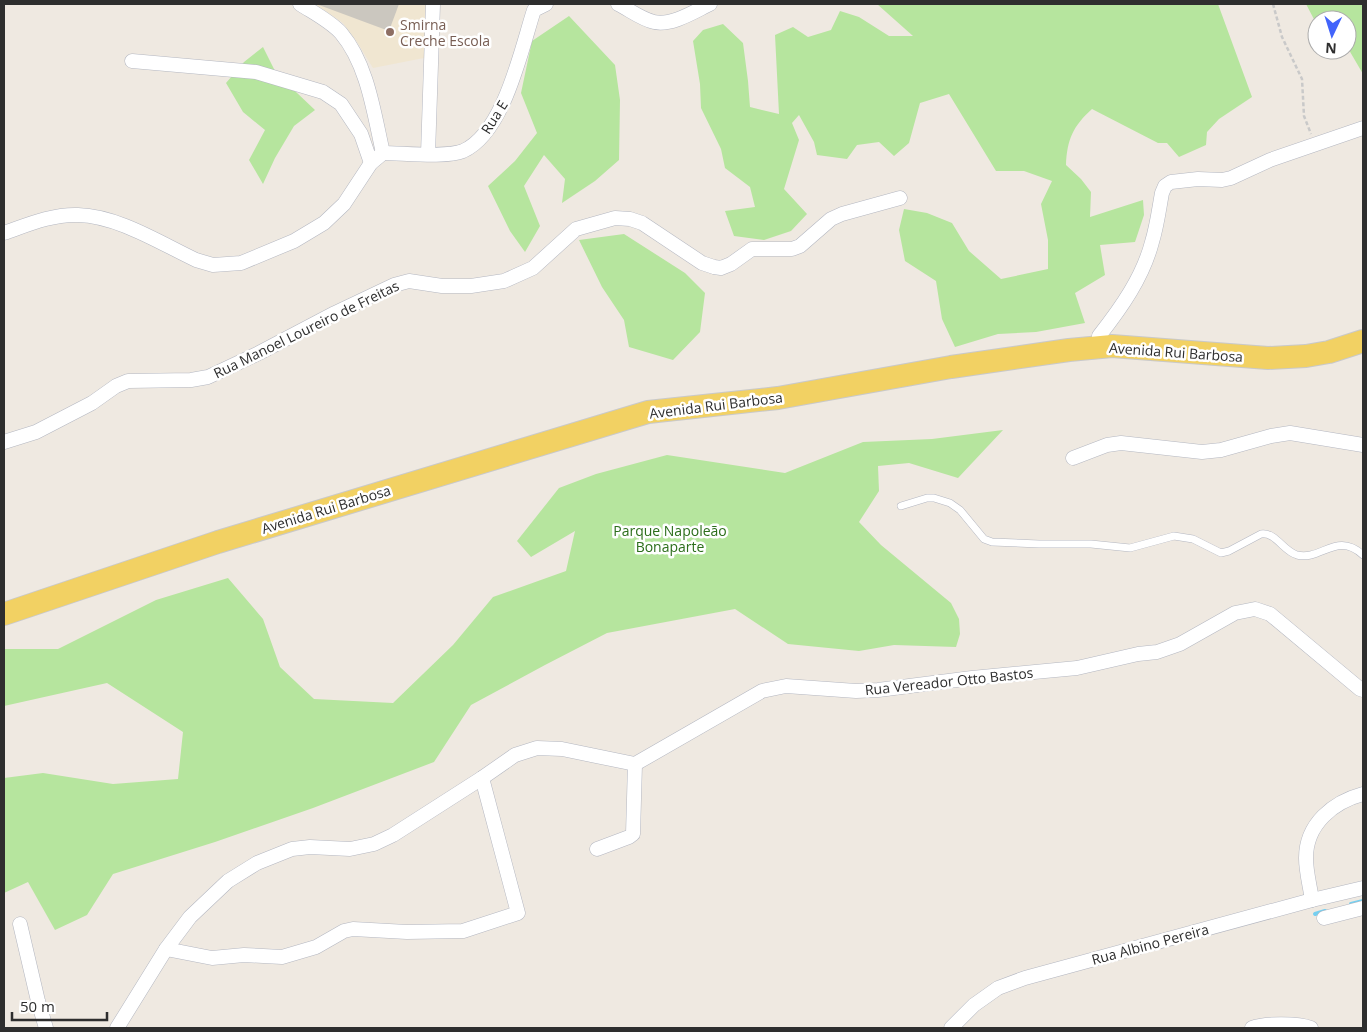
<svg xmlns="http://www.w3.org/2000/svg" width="1367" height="1032" font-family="'Open Sans',sans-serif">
  <rect width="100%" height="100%" fill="#efe9e1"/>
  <path fill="#f0e6d1" d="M315 4H431L429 57 373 68 357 42 343 23Z"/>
  <g fill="#b6e59e">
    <path d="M877 4H1218L1252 97 1219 119 1207 132 1206 145 1179 157 1167 143H1158L1092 109C1073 126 1067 140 1066 165L1081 179 1091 192 1090 217 1143 200 1144 215 1135 242 1100 245 1105 275 1075 293 1085 323 1036 332 998 334 955 347 942 319 936 281 905 261 899 230 904 209 927 213 952 223 969 251 1001 279 1048 269V240L1041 204 1052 181 1024 171H996L949 94 920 103 909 143 894 156 879 142 857 145 847 159 817 155 814 142 799 115 792 123 799 140 784 189 807 214 791 231 764 240 734 236 725 211 755 207 750 187 725 168 721 149 701 108 700 84 693 41 703 30 723 24 743 43 748 81 750 107 779 114 775 35 793 27 808 37 831 30 840 11 859 17 889 36H913Z"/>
    <path d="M1306 4H1363V74L1349 50H1347V20H1317V25Z"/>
    <path d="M569 16 615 65 620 100 619 160 595 181 562 203 565 179 544 155 524 186 540 226 525 252 510 231 488 186 515 161 537 133 521 93 532 41Z"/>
    <path d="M263 47 276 73 315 110 294 126 275 158 263 184 249 160 265 130 243 112 226 83 244 62Z"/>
    <path d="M624 234 685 273 705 293 700 332 673 360 629 347 624 320 602 287 579 240Z"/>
    <path d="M1003 430 958 478 909 463 878 466 879 491 859 522 881 545 951 603 959 619 960 634 956 647 894 645 859 651 788 644 735 609 607 633 545 665 471 705 434 762 313 808 215 842 113 874 87 915 55 930 28 882 4 893V778L43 773 113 784 178 779 183 732 107 683 4 706V649H58L156 600 228 578 263 619 280 667 314 699 393 703 453 645 493 597 566 571 575 531 531 557 517 541 559 488 596 474 667 455 785 473 863 442 932 439Z"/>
  </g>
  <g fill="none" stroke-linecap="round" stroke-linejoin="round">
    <g stroke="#75cff0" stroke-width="4">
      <path d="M1351 904 1363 901"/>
      <path d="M1315 914 1325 911"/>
    </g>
  </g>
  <path fill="#cbc7bf" d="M318 4H399L389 31 319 5Z"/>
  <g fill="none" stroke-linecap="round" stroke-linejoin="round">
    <defs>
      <path id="service" d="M901 506 927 498H934L950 503 960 510 984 539 992 542 1039 544H1091L1130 548 1174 536 1193 539 1221 553 1229 551 1261 534C1276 532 1283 551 1297 555 1321 561 1337 531 1363 555"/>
      <g id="minor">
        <path d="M300 4C314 13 330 21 341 33 368 65 374 114 383 153"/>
        <path d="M618 4C630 10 641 19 654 22 672 26 695 11 710 4"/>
        <path d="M132 61 256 72 323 92 341 104 361 134 371 163"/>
        <path d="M383 153C403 153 446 158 463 151 504 133 521 50 534 10L546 4"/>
        <path d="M428 154 433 4"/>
        <path d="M4 233C27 225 52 214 78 215 118 216 160 243 196 260L213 265 241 263 294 241 324 223 344 204 371 163 383 153"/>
        <path d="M1099 336C1121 308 1143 277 1152 242 1157 226 1159 209 1162 193L1165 186 1171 182 1198 179 1222 180 1231 178 1270 160 1363 128"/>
        <path d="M4 442 36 432 92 403 116 386 128 381 191 380 208 377 259 353 335 313 394 285 409 281 442 286H471L504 281 533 268 576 229 615 218 630 219 642 223 702 263 714 267 721 268 731 264 752 249H792L800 246 831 219 842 214 900 198"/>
        <path d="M1073 458 1107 445 1121 443 1202 452 1221 450 1271 436 1290 433 1363 445"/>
        <path d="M597 849 629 837 633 834 635 764"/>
        <path d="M1312 900C1310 886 1306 872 1306 858 1306 824 1333 802 1363 794"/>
        <path d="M1324 918 1363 908"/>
        <path d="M20 924 38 1001 46 1028"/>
        <path d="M166 949 212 958 244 955 282 957 316 947 344 931 353 929 407 932 463 931 518 913 482 778"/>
        <path d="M117 1028 166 949 190 917 228 881 257 863 292 849 310 847 350 849 374 844 393 835 482 778 515 755 537 748 562 749 635 764 762 691 786 686 856 691 878 690 972 678 1077 668 1138 654 1157 652 1180 644 1235 613 1255 609 1270 614 1360 689 1363 690"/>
        <path d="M951 1028 974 1005 998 988 1025 978 1312 900 1363 888"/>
        <path d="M1252 1028C1264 1023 1298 1023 1311 1028"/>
      </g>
      <path id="primary" d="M4 614 218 542 648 412 778 398 951 367 1069 350 1112 346 1268 358 1306 356 1329 352 1363 341"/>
    </defs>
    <use href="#service" stroke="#b4b7c1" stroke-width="8"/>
    <use href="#minor" stroke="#b4b7c1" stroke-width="15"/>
    <use href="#primary" stroke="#c9c9c9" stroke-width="24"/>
    <path stroke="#c9c9c9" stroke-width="2.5" stroke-dasharray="4 2.5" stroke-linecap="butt" d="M1273 4 1282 37 1302 79 1304 116 1311 134"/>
    <use href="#service" stroke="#fff" stroke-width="7"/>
    <use href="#minor" stroke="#fff" stroke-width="14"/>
    <use href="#primary" stroke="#f2d163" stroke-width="22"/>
  </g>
  <circle fill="#8d6e63" stroke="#fff" stroke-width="2" cx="390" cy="32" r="5"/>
  <g text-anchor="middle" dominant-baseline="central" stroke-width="5" stroke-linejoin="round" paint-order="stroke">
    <g font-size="14" fill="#785e54" stroke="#fff" text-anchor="start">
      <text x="400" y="24">Smirna<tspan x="400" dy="16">Creche Escola</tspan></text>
    </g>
    <g font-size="14" fill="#2e2e2e" stroke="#fff">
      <text transform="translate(494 117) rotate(-58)">Rua E</text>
      <text transform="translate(306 329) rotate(-26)">Rua Manoel Loureiro de Freitas</text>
      <text transform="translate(1176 352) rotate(4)">Avenida Rui Barbosa</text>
      <text transform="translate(716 405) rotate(-7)">Avenida Rui Barbosa</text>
      <text transform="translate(326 509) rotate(-17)">Avenida Rui Barbosa</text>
      <text transform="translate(949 681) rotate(-6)">Rua Vereador Otto Bastos</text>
      <text transform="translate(1150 944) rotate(-15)">Rua Albino Pereira</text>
    </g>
    <g font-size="14" fill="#2c6e1b" stroke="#fff">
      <text x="670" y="530">Parque Napoleão<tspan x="670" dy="16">Bonaparte</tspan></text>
    </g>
  </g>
  <rect width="1367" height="1032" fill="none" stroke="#2e2e2e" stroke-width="10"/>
  <g transform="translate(1332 35) rotate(184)"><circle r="24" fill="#ffffff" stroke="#ababab"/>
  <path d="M0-4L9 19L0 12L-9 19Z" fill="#4264fb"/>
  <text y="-8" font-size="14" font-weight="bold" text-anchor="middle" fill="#2e2e2e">N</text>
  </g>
  <path d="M12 1012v8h95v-8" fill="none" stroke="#2e2e2e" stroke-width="2.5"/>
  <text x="20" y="1012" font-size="15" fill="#2e2e2e" stroke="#ffffff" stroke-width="4" paint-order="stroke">50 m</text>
</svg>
